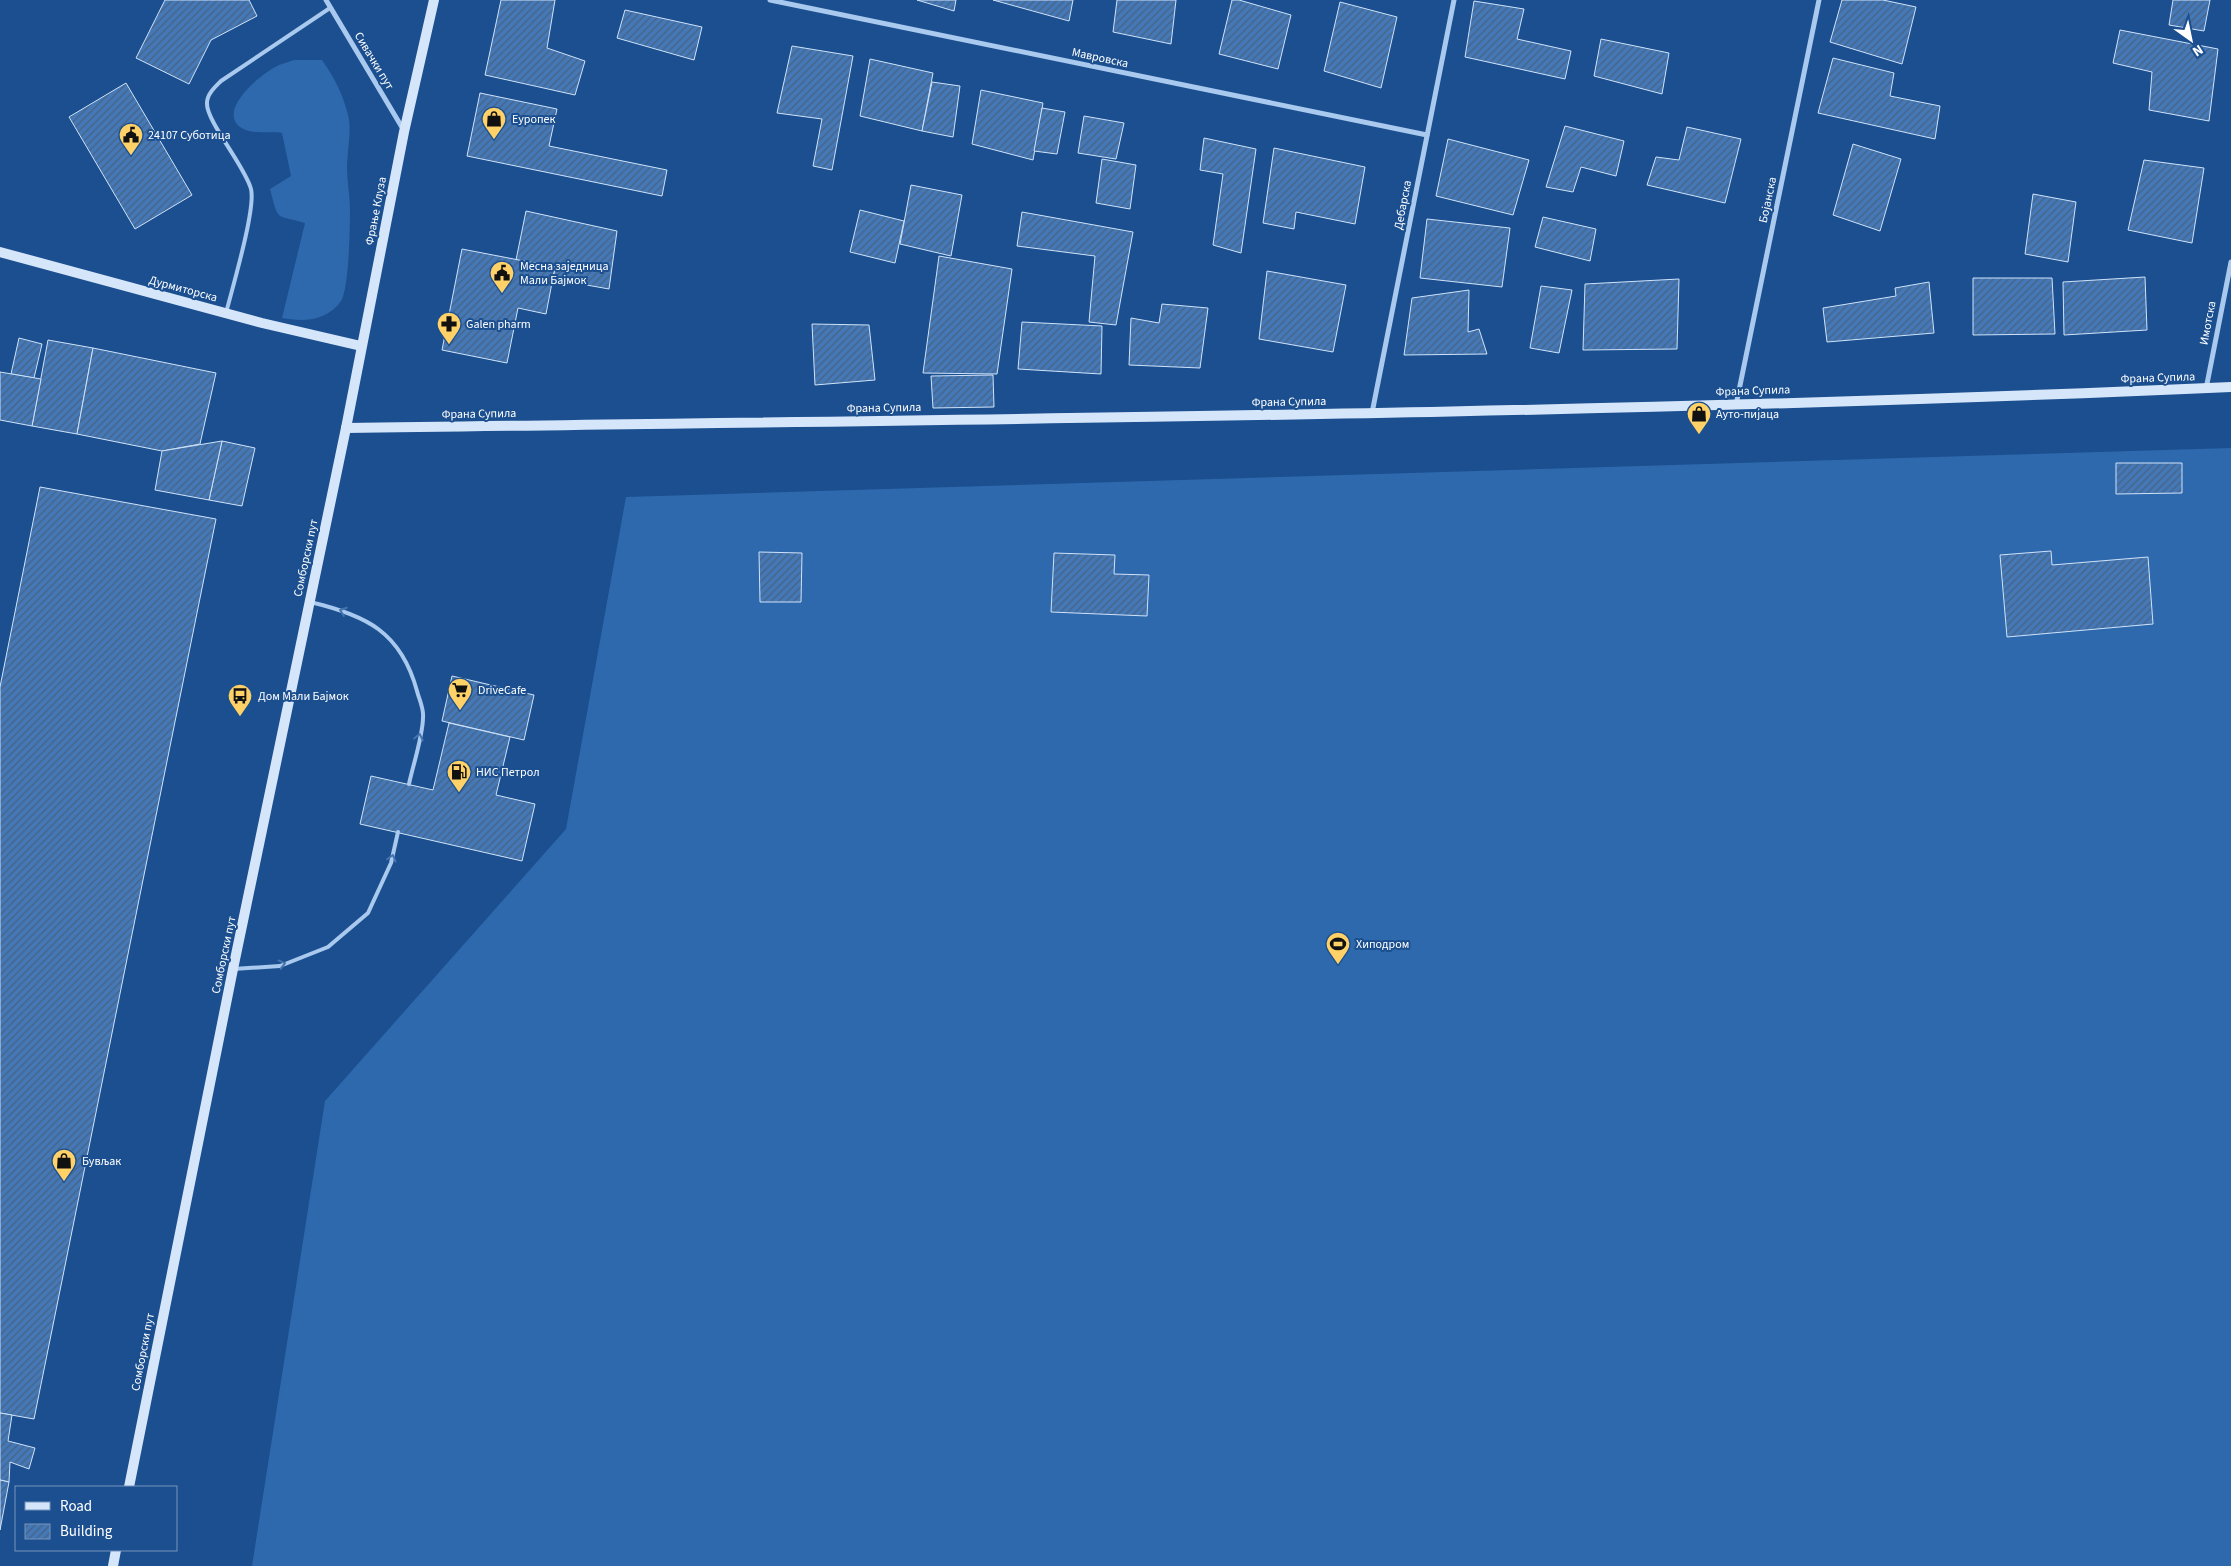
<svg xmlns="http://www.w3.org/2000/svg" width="2231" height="1566" font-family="'Source Sans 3',sans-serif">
  <defs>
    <pattern id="building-hatch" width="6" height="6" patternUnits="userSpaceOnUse" patternTransform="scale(1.25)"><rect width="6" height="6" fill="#4478b7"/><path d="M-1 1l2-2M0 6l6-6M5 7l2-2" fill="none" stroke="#486282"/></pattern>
  </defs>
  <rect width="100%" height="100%" fill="#1b4f8f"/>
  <g fill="#2e69ad">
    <path d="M294 60H322C334 77 343 94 348 115 352 130 347 152 347 168 347 182 350 196 350 210 350 227 349 289 341 301 327 321 304 322 282 318L305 223C275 214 279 223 270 189L291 176 282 133C271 131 250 135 240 127 217 109 263 72 279 65 284 63 289 62 294 60Z"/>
    <path d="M2231 448V1566H252L325 1101 566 829 626 497Z"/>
  </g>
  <g fill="url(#building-hatch)" stroke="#cfe3fa">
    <path d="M165 0H249L257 16 211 40 189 84 136 58Z"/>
    <path d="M501 0H555L547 48 585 61 575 95 485 75Z"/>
    <path d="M917 0H956L954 11Z"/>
    <path d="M993 0H1073L1069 21Z"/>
    <path d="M1117 0H1176L1171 44 1113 32Z"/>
    <path d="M1232 0H1239L1291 15 1278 69 1219 54Z"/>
    <path d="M1842 0H1883L1916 7 1902 64 1830 42Z"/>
    <path d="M2173 0H2210L2204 31 2169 25Z"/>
    <path d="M1474 1 1524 9 1517 39 1571 51 1565 79 1465 57Z"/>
    <path d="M1340 2 1397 17 1381 88 1324 71Z"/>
    <path d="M625 10 702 27 694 60 617 38Z"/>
    <path d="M2120 30 2218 49 2209 121 2149 110 2152 72 2113 63Z"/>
    <path d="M1601 39 1669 53 1662 94 1594 76Z"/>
    <path d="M792 46 853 56 832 170 813 166 822 119 777 113Z"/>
    <path d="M1833 58 1894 73 1890 96 1940 106 1935 139 1818 113Z"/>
    <path d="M870 59 933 73 922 131 860 116Z"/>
    <path d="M932 82 960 86 953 137 922 131Z"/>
    <path d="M126 83 192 195 135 229 69 117Z"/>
    <path d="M981 90 1043 103 1033 160 972 144Z"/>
    <path d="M480 93 557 109 549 146 667 170 662 196 467 156Z"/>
    <path d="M1042 108 1065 112 1057 154 1034 151Z"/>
    <path d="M1084 116 1124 123 1116 159 1078 153Z"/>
    <path d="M1565 126 1624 141 1616 176 1581 167 1573 192 1546 187Z"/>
    <path d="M1687 127 1741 139 1725 203 1647 185 1656 157 1679 160Z"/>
    <path d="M1204 138 1256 149 1241 253 1213 245 1223 174 1200 170Z"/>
    <path d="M1448 139 1529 160 1513 215 1436 196Z"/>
    <path d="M1853 144 1901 159 1880 231 1833 215Z"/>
    <path d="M1274 148 1365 167 1355 224 1296 212 1294 229 1263 223Z"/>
    <path d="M1102 159 1136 165 1130 209 1096 203Z"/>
    <path d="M2144 160 2204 168 2192 243 2128 230Z"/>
    <path d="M911 185 962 195 951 256 900 244Z"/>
    <path d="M2033 194 2076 202 2068 262 2025 254Z"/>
    <path d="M860 210 904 221 895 263 850 252Z"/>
    <path d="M526 211 617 231 609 289 553 279 555 267 516 260Z"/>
    <path d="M1022 212 1133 232 1116 325 1089 322 1095 256 1017 246Z"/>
    <path d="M1543 217 1596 229 1590 261 1535 247Z"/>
    <path d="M1427 219 1510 228 1502 287 1420 278Z"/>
    <path d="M462 249 555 267 546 314 518 308 507 363 442 350Z"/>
    <path d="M939 256 1012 269 997 374 923 373Z"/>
    <path d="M1267 271 1346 285 1333 352 1259 339Z"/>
    <path d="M2145 277 2147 330 2064 335 2063 282Z"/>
    <path d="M1973 278H2052L2055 334 1973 335Z"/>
    <path d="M1679 279 1677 349 1583 350 1585 284Z"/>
    <path d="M1929 282 1934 333 1827 342 1823 308 1896 296 1895 288Z"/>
    <path d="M1541 286 1572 290 1559 353 1530 348Z"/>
    <path d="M1469 290 1468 332 1479 329 1487 354 1404 355 1412 298Z"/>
    <path d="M1162 304 1208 308 1200 368 1129 365 1131 318 1159 323Z"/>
    <path d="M1022 322 1102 326 1101 374 1018 369Z"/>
    <path d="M812 324 869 325 875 380 815 385Z"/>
    <path d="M19 338 42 344 34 378 11 374Z"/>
    <path d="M48 340 93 348 77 434 32 426Z"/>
    <path d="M93 348 216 373 200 444 162 451 77 434Z"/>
    <path d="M0 372 41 379 32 426 0 420Z"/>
    <path d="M993 375 994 407 933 408 931 376Z"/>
    <path d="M222 441 255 448 242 506 209 500Z"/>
    <path d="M222 441 209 500 155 490 162 451Z"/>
    <path d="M2116 463H2182V493L2116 494Z"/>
    <path d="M40 487 216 519 34 1419 0 1413V687Z"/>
    <path d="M2051 551 2052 565 2148 557 2153 624 2007 637 2000 555Z"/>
    <path d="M759 552 802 553 801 602H760Z"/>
    <path d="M1054 553 1115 555 1114 574 1149 575 1147 616 1051 612Z"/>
    <path d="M452 676 534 695 524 740 442 721Z"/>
    <path d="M449 723 510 737 496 795 535 804 522 861 360 824 371 776 433 790Z"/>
    <path d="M0 1413 12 1415 8 1441 35 1448 29 1469 10 1462 9 1482 0 1480Z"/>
    <path d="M0 1480 9 1482 0 1530Z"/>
  </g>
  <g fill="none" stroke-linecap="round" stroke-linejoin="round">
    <g stroke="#a9c9ee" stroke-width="4">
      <path d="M226 313C232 289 256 209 251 189 245 166 206 121 207 103 207 94 215 87 221 81L330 8"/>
      <path d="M310 602C366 615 401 632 417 691 419 699 424 709 423 717 423 736 413 765 409 784"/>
      <path d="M233 969 280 966 328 947 368 913 391 863 398 832"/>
    </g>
    <g stroke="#a9c9ee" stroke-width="5">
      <path d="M326 0 403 129"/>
      <path d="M770 0 1427 135"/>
      <path d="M2206 389 2231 262"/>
      <path d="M1736 405 1819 0"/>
      <path d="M1372 413 1454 0"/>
    </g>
    <g stroke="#d6e6fa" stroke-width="10">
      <path d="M0 252 262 323 361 346"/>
      <path d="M346 428C975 419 1603 415 2231 387"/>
      <path d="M129 1487 233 969 346 428 404 132 434 0"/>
      <path d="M113 1566 116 1550"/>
    </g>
  </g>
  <defs><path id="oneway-chevron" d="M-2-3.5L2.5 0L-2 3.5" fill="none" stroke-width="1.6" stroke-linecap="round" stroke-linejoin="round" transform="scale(1.25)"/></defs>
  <g stroke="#4674ac">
    <use href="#oneway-chevron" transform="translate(343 611) rotate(-160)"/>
    <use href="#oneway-chevron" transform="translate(419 737) rotate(-78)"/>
    <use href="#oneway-chevron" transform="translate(392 858) rotate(-75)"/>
    <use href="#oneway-chevron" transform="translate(282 964) rotate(-15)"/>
  </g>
  <defs>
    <symbol id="shop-pin" viewBox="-11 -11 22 30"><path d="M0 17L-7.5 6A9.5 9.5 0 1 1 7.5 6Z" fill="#ffd166" stroke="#1b4f8f"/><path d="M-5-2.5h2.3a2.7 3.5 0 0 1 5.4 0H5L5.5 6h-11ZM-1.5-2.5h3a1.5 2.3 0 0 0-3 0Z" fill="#111"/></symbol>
    <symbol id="civic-pin" viewBox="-11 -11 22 30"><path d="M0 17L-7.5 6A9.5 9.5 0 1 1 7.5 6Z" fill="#ffd166" stroke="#1b4f8f"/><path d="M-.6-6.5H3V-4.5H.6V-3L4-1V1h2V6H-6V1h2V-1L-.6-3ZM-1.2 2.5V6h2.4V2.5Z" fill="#111"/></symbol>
    <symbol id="pharmacy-pin" viewBox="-11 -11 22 30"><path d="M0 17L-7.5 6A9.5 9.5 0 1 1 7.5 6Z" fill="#ffd166" stroke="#1b4f8f"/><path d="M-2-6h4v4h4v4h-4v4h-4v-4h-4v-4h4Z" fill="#111"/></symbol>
    <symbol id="supermarket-pin" viewBox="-11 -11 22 30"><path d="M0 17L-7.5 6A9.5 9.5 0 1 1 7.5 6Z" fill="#ffd166" stroke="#1b4f8f"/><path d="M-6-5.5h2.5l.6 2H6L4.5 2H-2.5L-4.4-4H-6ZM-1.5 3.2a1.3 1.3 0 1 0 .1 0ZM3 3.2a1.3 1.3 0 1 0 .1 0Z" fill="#111"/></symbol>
    <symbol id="bus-pin" viewBox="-11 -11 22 30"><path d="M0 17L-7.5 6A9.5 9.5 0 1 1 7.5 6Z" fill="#ffd166" stroke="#1b4f8f"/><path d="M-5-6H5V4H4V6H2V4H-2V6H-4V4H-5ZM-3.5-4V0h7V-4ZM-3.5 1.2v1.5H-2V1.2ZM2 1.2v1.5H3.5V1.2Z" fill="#111"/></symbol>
    <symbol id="fuel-pin" viewBox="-11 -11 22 30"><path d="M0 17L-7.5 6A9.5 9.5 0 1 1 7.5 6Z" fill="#ffd166" stroke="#1b4f8f"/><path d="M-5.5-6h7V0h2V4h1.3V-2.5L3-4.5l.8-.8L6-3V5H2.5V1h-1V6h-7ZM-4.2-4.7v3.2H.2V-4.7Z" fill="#111"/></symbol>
    <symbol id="stadium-pin" viewBox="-11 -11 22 30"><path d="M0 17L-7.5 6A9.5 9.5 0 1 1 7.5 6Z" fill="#ffd166" stroke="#1b4f8f"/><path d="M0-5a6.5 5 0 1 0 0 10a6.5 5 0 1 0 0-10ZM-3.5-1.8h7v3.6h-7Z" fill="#111"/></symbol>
  </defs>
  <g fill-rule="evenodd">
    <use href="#shop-pin" x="480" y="105" width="28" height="38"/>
    <use href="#civic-pin" x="117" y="121" width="28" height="38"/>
    <use href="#civic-pin" x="488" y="259" width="28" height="38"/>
    <use href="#pharmacy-pin" x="435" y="310" width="28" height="38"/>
    <use href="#shop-pin" x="1685" y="400" width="28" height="38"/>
    <use href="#supermarket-pin" x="446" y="676" width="28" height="38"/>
    <use href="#bus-pin" x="226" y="682" width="28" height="38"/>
    <use href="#fuel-pin" x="445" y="758" width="28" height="38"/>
    <use href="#stadium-pin" x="1324" y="930" width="28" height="38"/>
    <use href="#shop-pin" x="50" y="1147" width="28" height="38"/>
  </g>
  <g text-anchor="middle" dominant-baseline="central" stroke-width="4" stroke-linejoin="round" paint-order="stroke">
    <g font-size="12" fill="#fff" stroke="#1b4f8f">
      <text transform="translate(1100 58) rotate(12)">Мавровска</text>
      <text transform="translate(374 61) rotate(59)">Сивачки пут</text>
      <text transform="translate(1768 200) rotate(-78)">Бојанска</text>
      <text transform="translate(1403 205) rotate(-79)">Дебарска</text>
      <text transform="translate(376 211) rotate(-79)">Фрање Клуза</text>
      <text transform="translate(183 289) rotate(15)">Дурмиторска</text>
      <text transform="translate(2208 323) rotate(-79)">Имотска</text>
      <text transform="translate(2158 378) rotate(-2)">Франа Супила</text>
      <text transform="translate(1753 391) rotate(-2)">Франа Супила</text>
      <text transform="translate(1289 402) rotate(-1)">Франа Супила</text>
      <text transform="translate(884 408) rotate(-1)">Франа Супила</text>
      <text transform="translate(479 414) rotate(-1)">Франа Супила</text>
      <text transform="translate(306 558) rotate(-78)">Сомборски пут</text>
      <text transform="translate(224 955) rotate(-78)">Сомборски пут</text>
      <text transform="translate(143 1352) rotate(-79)">Сомборски пут</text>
    </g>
    <g font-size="12" fill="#fff" stroke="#1b4f8f" text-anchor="start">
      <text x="512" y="119">Еуропек</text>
      <text x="148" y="135">24107 Суботица</text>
      <text x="520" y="266">Месна заједница<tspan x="520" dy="14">Мали Бајмок</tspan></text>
      <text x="466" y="324">Galen pharm</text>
      <text x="1716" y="414">Ауто-пијаца</text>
      <text x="478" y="690">DriveCafe</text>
      <text x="258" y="696">Дом Мали Бајмок</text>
      <text x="476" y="772">НИС Петрол</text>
      <text x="1356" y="944">Хиподром</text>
      <text x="82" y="1161">Бувљак</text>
    </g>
  </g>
  <rect x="15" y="1486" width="162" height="65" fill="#1b4f8f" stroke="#7695bc"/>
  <rect x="25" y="1502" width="25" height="8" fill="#d6e6fa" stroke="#7695bc"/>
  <text x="60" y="1511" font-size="15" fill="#ffffff">Road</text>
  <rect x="25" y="1524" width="25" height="15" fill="url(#building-hatch)" stroke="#7695bc"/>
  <text x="60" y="1536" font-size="15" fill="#ffffff">Building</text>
  <g transform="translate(2191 40) rotate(147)" stroke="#1b4f8f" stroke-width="4" paint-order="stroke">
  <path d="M0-4L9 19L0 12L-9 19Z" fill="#ffffff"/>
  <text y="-8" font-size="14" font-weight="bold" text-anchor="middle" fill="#ffffff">N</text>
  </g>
</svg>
